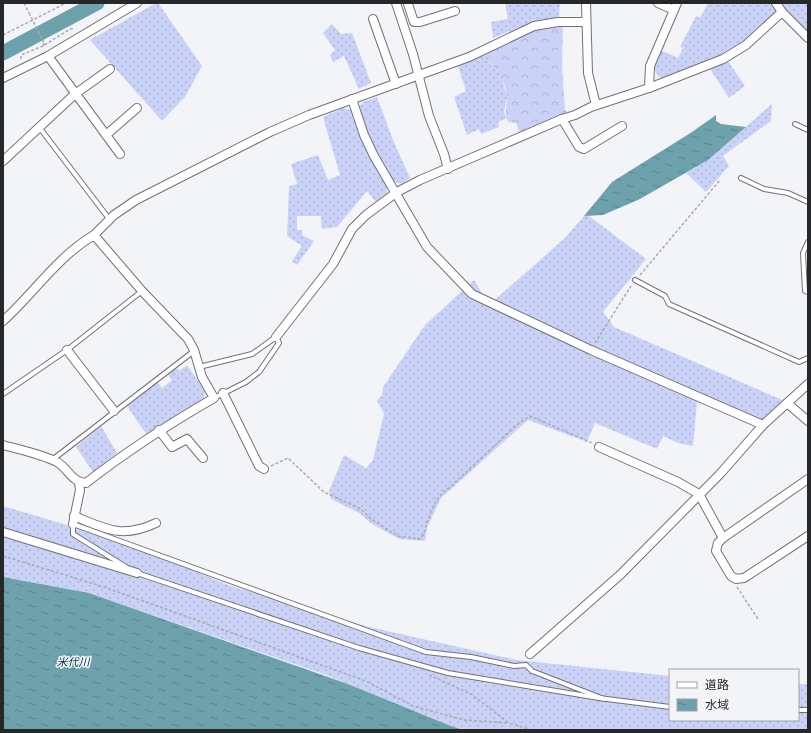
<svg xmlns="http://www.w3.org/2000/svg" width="811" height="733" font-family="Lato,'Noto Sans JP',sans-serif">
  <defs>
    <pattern id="grass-dots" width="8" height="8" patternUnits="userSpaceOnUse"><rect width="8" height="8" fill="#cad2f7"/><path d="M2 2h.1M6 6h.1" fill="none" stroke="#adb4d4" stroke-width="1.8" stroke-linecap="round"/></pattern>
    <pattern id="forest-crowns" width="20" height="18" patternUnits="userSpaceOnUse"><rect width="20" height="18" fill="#cad2f7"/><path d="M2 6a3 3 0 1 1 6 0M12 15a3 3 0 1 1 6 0" fill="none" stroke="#adb4d4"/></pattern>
    <pattern id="water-ripples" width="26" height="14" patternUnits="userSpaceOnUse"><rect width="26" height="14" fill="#6da2ac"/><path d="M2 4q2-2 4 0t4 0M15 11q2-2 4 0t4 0" fill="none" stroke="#59848c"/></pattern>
  </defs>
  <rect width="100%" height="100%" fill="#f3f4f8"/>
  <g fill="url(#grass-dots)">
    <path d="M156 3H158L202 66 185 97 162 121 90 40Z"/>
    <path d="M505 3H560L559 17 535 21 493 38 491 22 508 19Z"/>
    <path d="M708 3H808V42L781 16 745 49 737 44 719 56 661 78C649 68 655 63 660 50L678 58 683 48 680 47 696 16 700 18Z"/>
    <path d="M332 24 341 34 352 33 371 83 359 89 344 56 333 62 330 55 335 50 323 33Z"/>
    <path d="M484 55 487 60 501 75 507 97 504 112 507 118 498 122 499 127 481 134 479 129 467 135 454 97 466 91 458 66Z"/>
    <path d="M728 61 745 86 729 98 710 69Z"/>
    <path d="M377 97 393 140 410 178 402 184 393 181 366 130 358 108 363 102Z"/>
    <path d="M772 104 771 121 723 156 729 166 706 192 686 173 708 160Z"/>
    <path d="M344 108 351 110 358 133 366 149 387 184V193L376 202 367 191 337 227 322 229 321 216H297V230H302V235L314 241 297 265 292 261 302 246 287 236 289 186 297 184 291 164 318 155 328 180 340 175 323 117Z"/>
    <path d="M584 216H589L646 259 603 312 614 327 787 402 760 423 697 402 693 446 678 443 663 436 657 449 595 423 587 442 528 420 441 498 427 528 425 541 399 539 372 524 359 513 331 499 329 491 344 455 366 468 373 460 384 414 377 400 382 395 383 387 425 325 474 280 489 305 565 238Z"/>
    <path d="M187 365 205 391 204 399 146 434 125 403 156 380 162 388 172 380 166 372 175 366 179 371Z"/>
    <path d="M101 426 117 453 93 472 76 447Z"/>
    <path d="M3 506 77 528 177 564 231 586 369 627 517 660 670 676V720H798V684H808V730H465L451 726 326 675 89 593 3 577Z"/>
  </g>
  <path fill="url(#forest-crowns)" d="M563 26 562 65 565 110 569 114 521 136 516 123 508 122C504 111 507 109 507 98 507 92 504 82 501 77 498 69 488 63 484 55L515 38 538 29Z"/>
  <g fill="url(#water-ripples)">
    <path d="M716 115V121L721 124 746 127 708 160 640 199 603 215 584 216 612 182 692 132Z"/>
    <path d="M3 577 89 593 348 684 451 726 464 730H3Z"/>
  </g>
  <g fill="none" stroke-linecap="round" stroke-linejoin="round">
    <path stroke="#6da2ac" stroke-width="15" d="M3 53 97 3"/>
    <defs>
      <g id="service">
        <path d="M795 124 808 130"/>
        <path d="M39 127 110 220"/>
        <path d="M741 178 764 189 788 193 808 202"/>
        <path d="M808 242 803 253 805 291 808 292"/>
        <path d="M635 280 665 296 669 304 799 362 808 358"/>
        <path d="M199 367 252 354 276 337 279 343 259 372 246 382 214 398"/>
        <path d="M3 394 67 350 142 291"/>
        <path d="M52 460 194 351"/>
        <path d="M126 567 73 534V524L426 652 471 657 514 666 526 665 532 671 604 699"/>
        <path d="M137 573 359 648 448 673 599 698 670 707"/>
        <path d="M798 710H808"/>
      </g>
      <g id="minor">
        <path d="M396 3 413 54 429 116 444 154 448 169"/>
        <path d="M586 3 588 73 596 105"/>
        <path d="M658 3 674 10"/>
        <path d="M776 3 782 12 808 38"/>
        <path d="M408 4 414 22H420L455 11"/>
        <path d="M373 19 396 84"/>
        <path d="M48 56 120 154"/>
        <path d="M3 78 48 56 137 3"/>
        <path d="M649 88 650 66 677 3"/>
        <path d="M352 99 364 135 374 156 427 247 472 294 591 350 763 425"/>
        <path d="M562 119 579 147 584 149 622 126"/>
        <path d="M106 135 137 108"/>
        <path d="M3 161 75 94 110 69"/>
        <path d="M94 235 114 215 136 200 270 132 309 115 469 57 534 26 558 22H585"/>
        <path d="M3 321C34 293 57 257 94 235L142 291 188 339 194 350 202 377 214 398C169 424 127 451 86 483 71 482 69 469 57 462 41 454 21 450 3 445"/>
        <path d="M276 337 333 264 352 229 366 215 397 192 420 180 562 119 575 115 591 107 649 88 723 59 746 45 782 12"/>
        <path d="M67 350 114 411"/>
        <path d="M223 393 259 466 264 469"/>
        <path d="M787 403 808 421"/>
        <path d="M159 430 172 447 187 439 203 458"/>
        <path d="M599 447 678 482 699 494 723 538"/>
        <path d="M808 479 723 538 718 543 716 551 731 576 736 579 744 578 808 536"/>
        <path d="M74 516C106 529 122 539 156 523"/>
        <path d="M73 524 80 490 79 483"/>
        <path d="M3 532 137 573"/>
        <path d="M530 654 620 575 720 474 763 425 808 384"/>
      </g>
    </defs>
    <use href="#service" stroke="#717276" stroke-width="6"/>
    <use href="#minor" stroke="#717276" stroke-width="10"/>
    <g stroke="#a9aaad" stroke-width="1.5" stroke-dasharray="3 2" stroke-linecap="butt">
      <path d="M24 3 29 13"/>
      <path d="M3 35 66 3"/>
      <path d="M44 43 43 46 70 29H75"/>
      <path d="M21 59V55L43 46"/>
      <path d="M640 275 720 180"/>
      <path d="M595 343 631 286"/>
      <path d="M271 466 288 458 324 492 361 509 371 519 398 536 420 539 423 535C429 519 433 497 449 488L518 424 530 416 592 443"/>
      <path d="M3 556 104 587 366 681 413 706 464 720 509 723"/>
      <path d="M737 587 758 619"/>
      <path d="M429 675 471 694 509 723 532 730"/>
    </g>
    <use href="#service" stroke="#fff" stroke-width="4"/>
    <use href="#minor" stroke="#fff" stroke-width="8"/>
    <path stroke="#a9aaad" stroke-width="1.5" stroke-dasharray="3 2" stroke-linecap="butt" d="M29 13 44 43"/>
  </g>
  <g text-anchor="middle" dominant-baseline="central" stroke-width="3" stroke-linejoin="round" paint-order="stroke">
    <g font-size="11" font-style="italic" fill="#01373f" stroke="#f3f4f8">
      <text x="73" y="661">米代川</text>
    </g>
  </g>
  <rect width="811" height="733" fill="none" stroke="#262728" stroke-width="8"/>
  <rect x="669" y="669" width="130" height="52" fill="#f3f4f8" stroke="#a1a2a5"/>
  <rect x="677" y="682" width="20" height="6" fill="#ffffff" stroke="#a1a2a5"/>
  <text x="705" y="689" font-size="12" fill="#262728">道路</text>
  <rect x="677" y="699" width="20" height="12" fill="url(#water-ripples)" stroke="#a1a2a5"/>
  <text x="705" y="709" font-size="12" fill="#262728">水域</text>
</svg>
